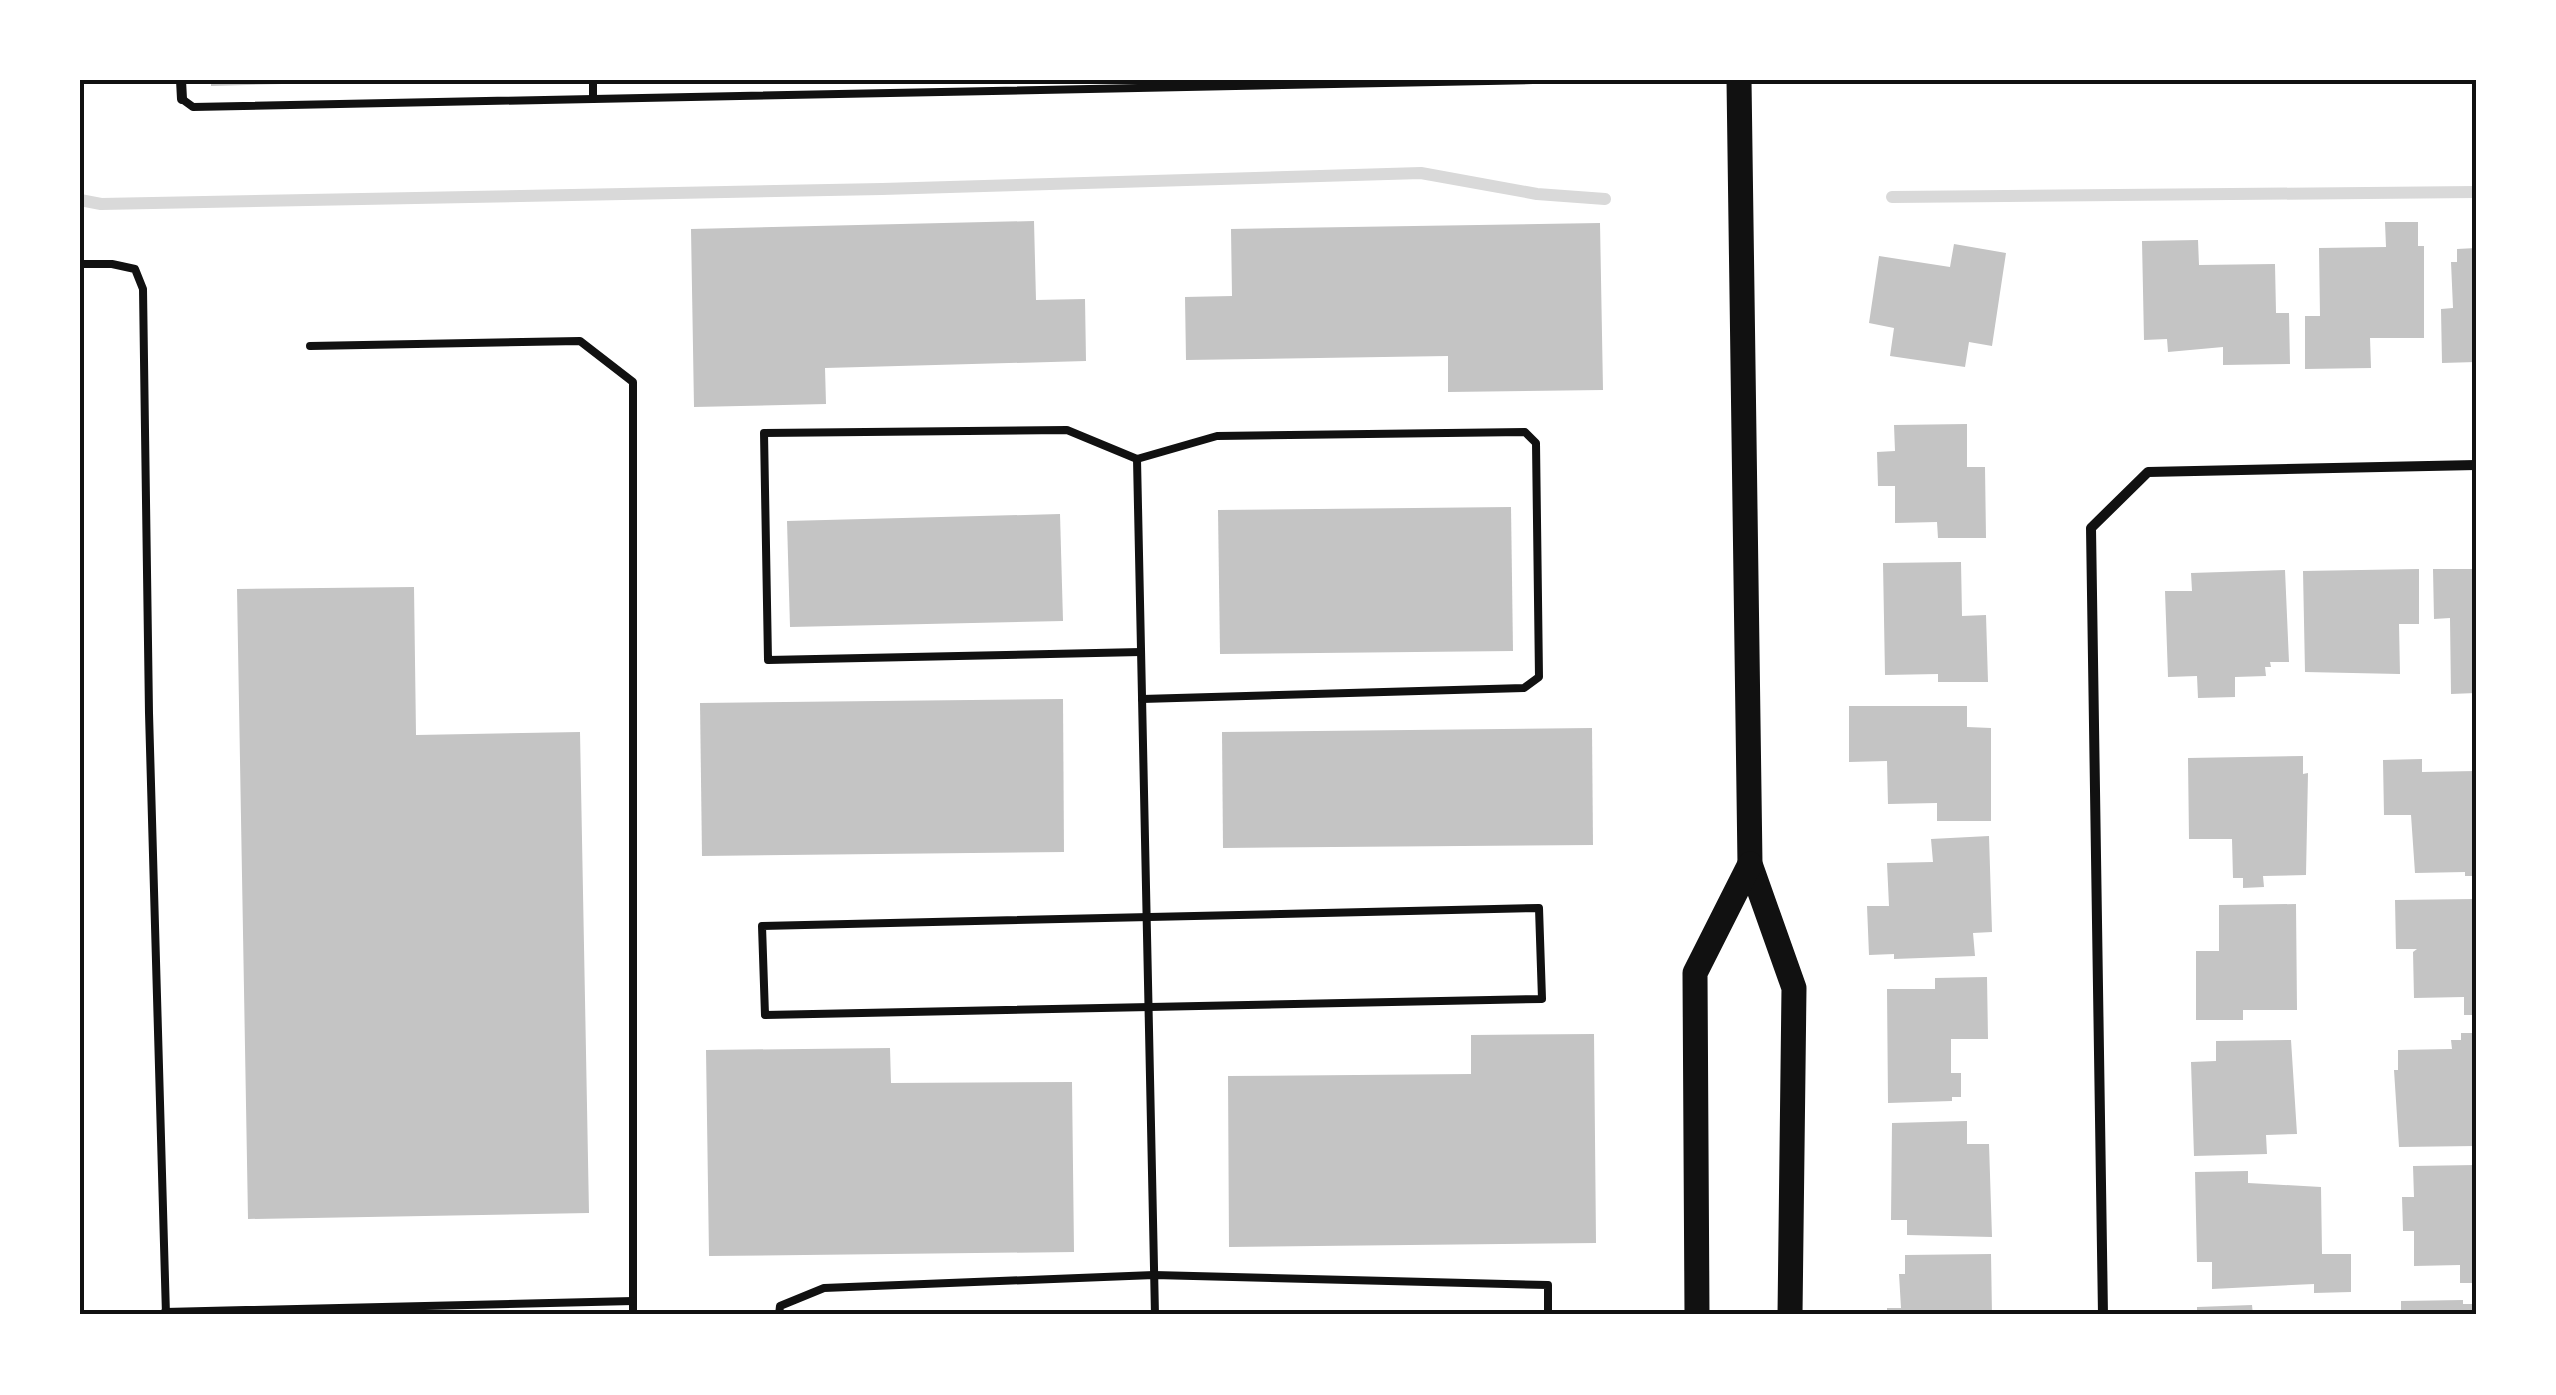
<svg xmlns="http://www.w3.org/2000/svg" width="2556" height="1395" font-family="Quicksand,sans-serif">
  <rect width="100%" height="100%" fill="#fff"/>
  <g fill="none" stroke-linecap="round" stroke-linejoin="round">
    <g stroke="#d9d9d9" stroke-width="12">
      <path d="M1892 197 2476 192"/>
      <path d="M80 200 101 204 882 189 1421 173 1537 194 1605 199"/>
    </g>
  </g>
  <g fill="#c4c4c4">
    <path d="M211 80H320V83L211 86Z"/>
    <path d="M1034 221 1036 300 1085 299 1086 361 825 368 826 404 694 407 691 229Z"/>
    <path d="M2385 222H2418V246H2424V338H2370L2371 368 2305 369V316H2320L2319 248 2386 247Z"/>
    <path d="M1600 223 1603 390 1448 392V356L1186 360 1185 297 1232 296 1231 229Z"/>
    <path d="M2198 240 2199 265 2275 264 2276 313H2289L2290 364 2223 365V347L2168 352 2167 339 2144 340 2142 241Z"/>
    <path d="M1954 244 2006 253 1992 346 1969 342 1965 367 1890 356 1894 328 1869 323 1879 256 1950 267Z"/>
    <path d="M2476 248V362L2442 363 2441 309 2453 308 2451 262H2457V249Z"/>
    <path d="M1967 424V467H1985L1986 538H1938L1937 522 1895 523V486H1878L1877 452 1895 451 1894 425Z"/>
    <path d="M1511 507 1513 651 1220 654 1218 510Z"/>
    <path d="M1060 514 1063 621 790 627 787 521Z"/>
    <path d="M1961 562 1962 616 1986 615 1988 682H1938V674L1885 675 1883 563Z"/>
    <path d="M2419 569V624H2399L2400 674 2305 672 2303 571Z"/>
    <path d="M2433 569H2476V693L2451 694 2450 618 2434 619Z"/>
    <path d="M2285 570 2289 662H2270L2271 667H2265L2266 676 2235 677V697L2198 698 2197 676 2168 677 2165 591H2192L2191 573Z"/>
    <path d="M414 587 416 735 580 732 589 1213 248 1219 237 589Z"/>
    <path d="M1063 699 1064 852 702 856 700 703Z"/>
    <path d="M1849 706H1967V727L1991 728V821H1937V803L1888 804 1887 761 1849 762Z"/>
    <path d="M1592 728 1593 845 1223 848 1222 732Z"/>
    <path d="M2303 756V774L2308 773 2306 875 2263 876 2264 887 2243 888V878H2233L2232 839H2189L2188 758Z"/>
    <path d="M2422 759V772L2476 771V876H2465V872L2415 873 2411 815H2384L2383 760Z"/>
    <path d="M1989 836 1992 932 1973 933 1975 956 1894 959V954L1869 955 1867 906H1889L1887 863 1933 862 1931 839Z"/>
    <path d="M2476 899V1015H2464V997L2414 998 2413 952 2417 949H2396L2395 900Z"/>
    <path d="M2296 904 2297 1010H2243V1020H2196V951H2219V905Z"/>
    <path d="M1987 977 1988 1039H1951V1073H1961V1097H1952V1101L1888 1103 1887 989H1935V978Z"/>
    <path d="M2461 1033H2476V1146L2399 1147 2394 1070H2398V1050L2452 1049 2451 1040H2461Z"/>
    <path d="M1594 1034 1596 1243 1229 1247 1228 1076 1471 1074V1035Z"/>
    <path d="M2291 1040 2297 1134 2266 1135 2267 1154 2194 1156 2191 1062 2216 1061V1041Z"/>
    <path d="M890 1048 891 1083 1072 1082 1074 1252 709 1256 706 1050Z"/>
    <path d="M1967 1121V1144H1989L1992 1237 1907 1235V1220H1891L1892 1123Z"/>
    <path d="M2476 1165V1283H2460V1265L2414 1266V1231H2403L2402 1197H2414L2413 1166Z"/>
    <path d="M2248 1171V1183L2321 1187 2322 1254H2351V1292L2314 1293V1284L2212 1289V1262H2197L2195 1172Z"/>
    <path d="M1991 1254 1992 1315H1887V1308H1901L1899 1274H1905V1255Z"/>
    <path d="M2463 1300V1304H2476V1315H2401V1301Z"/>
    <path d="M2252 1305 2253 1315H2197V1307Z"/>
  </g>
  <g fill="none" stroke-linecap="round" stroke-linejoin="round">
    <g stroke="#111" stroke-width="8">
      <path d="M593 80V99"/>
      <path d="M182 99 193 107 1533 80"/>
      <path d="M80 264H112L135 269 143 289 149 713 166 1315"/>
      <path d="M310 346 580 341 633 382V1315"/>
      <path d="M1137 459 1155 1315"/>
      <path d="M1141 652 768 660 764 433 1067 430 1137 459 1217 436 1525 432 1536 443 1539 677 1524 688 1142 699"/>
      <path d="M1539 908 1542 999 765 1015 762 926Z"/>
      <path d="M165 1312 633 1301"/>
      <path d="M779 1315 780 1306 824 1288 1154 1275 1548 1285V1315"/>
    </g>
    <g stroke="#111" stroke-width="10">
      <path d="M181 80 182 99"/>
      <path d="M2103 1315 2091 528 2148 472 2476 465"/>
    </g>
    <g stroke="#111" stroke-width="25">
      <path d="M1739 80 1750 864 1794 988 1790 1315"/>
      <path d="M1697 1315 1695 973 1750 864"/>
    </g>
  </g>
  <rect width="2556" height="1395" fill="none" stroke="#ffffff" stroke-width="165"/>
  <rect x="82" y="82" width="2392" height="1230" fill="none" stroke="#111" stroke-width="4"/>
</svg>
